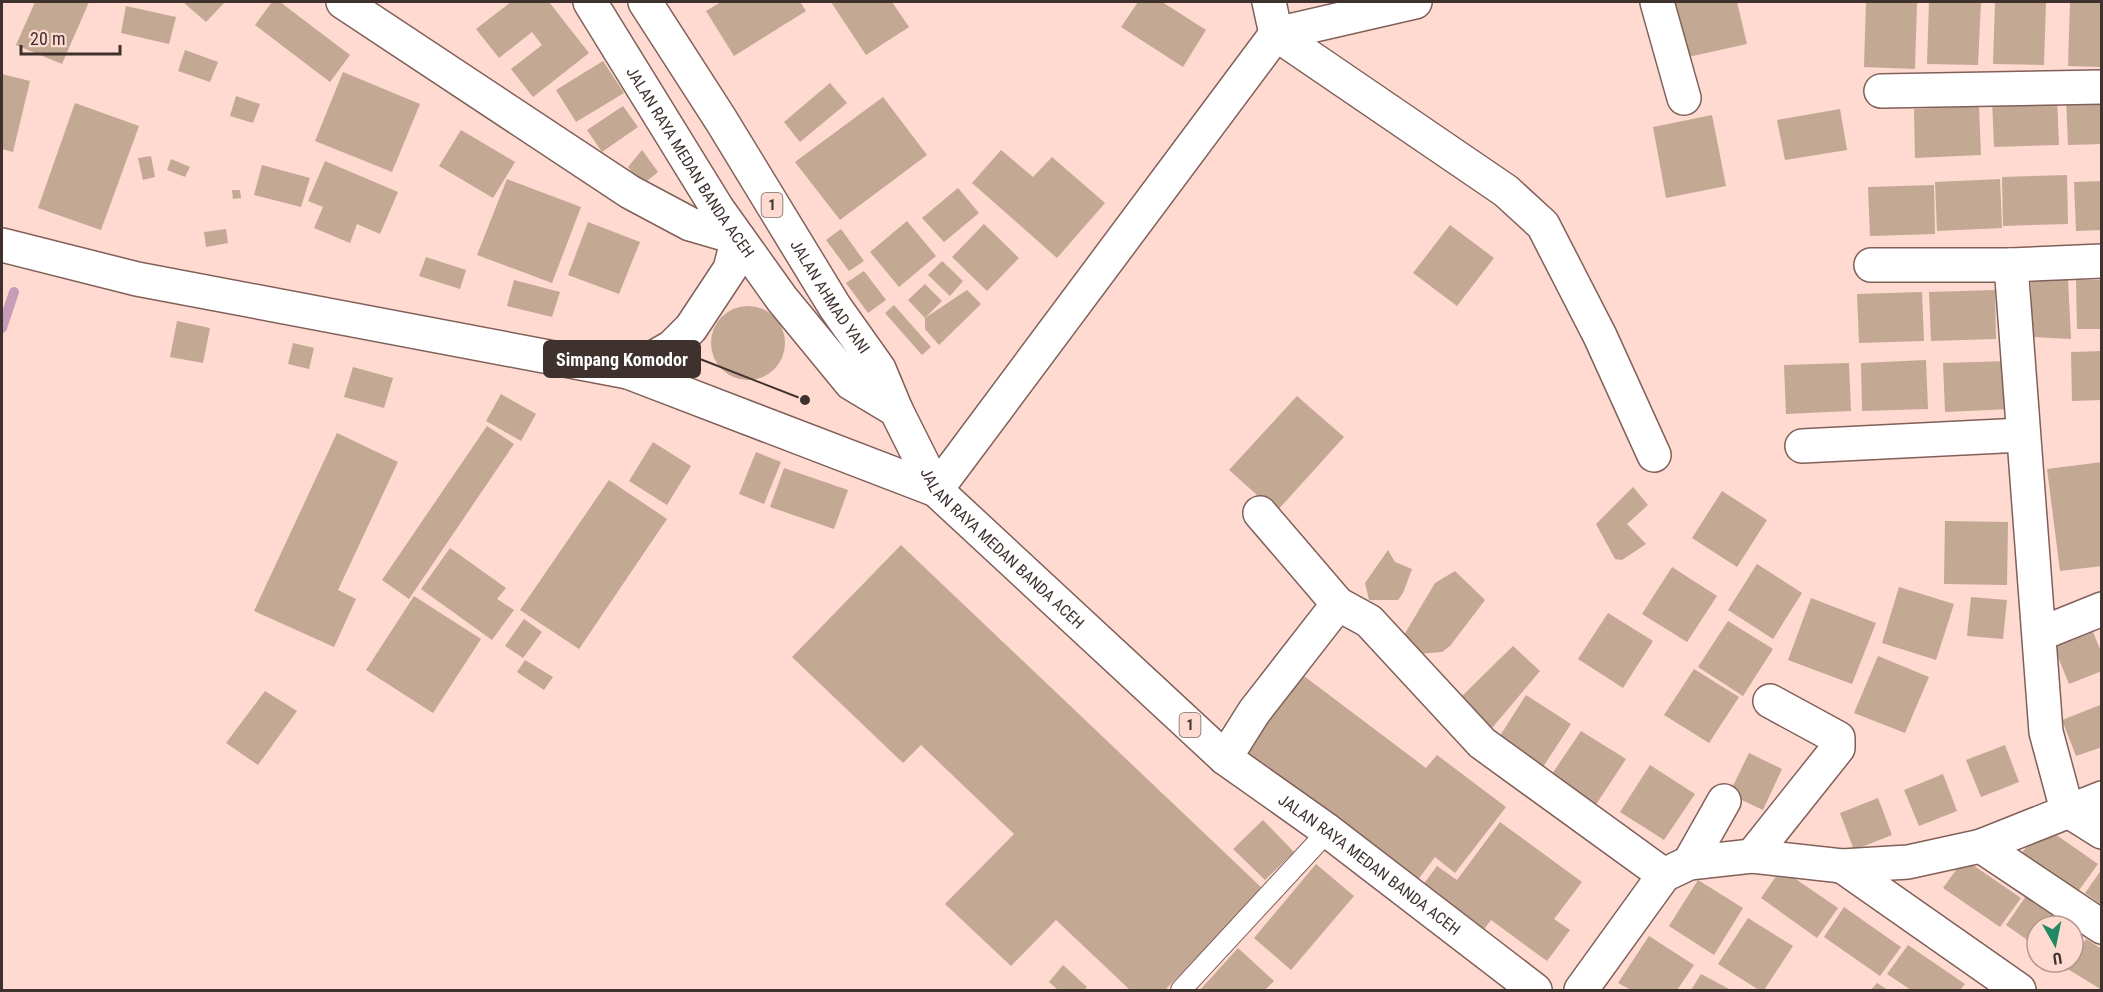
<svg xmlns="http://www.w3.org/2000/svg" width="2103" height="992" font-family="'Roboto Condensed',sans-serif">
  <rect width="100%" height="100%" fill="#fedad1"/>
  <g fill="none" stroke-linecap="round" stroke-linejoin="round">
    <path stroke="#c69db6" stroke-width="10" d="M2 328 14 292"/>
  </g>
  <g fill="#c3a894">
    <path d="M35 2H89L62 64 16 45Z"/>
    <path d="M183 2H225L206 22Z"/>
    <path d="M272 2H280L350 55 330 82 255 25Z"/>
    <path d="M511 2H549L589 53 533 97 511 69 542 45 532 32 499 58 476 29Z"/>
    <path d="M721 2H800L806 11 734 56 706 11Z"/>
    <path d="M831 2H892L909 27 866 55Z"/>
    <path d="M1138 2H1162L1206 30 1183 67 1121 27Z"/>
    <path d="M1675 2H1737L1747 44 1688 57Z"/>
    <path d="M1866 2 1917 3 1915 69 1864 67Z"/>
    <path d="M1929 2H1981L1978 65 1927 64Z"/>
    <path d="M1995 2H2046L2044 65 1993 64Z"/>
    <path d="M2070 2H2102V67L2068 66Z"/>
    <path d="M126 6 176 17 169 44 121 33Z"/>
    <path d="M185 50 218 62 210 82 178 71Z"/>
    <path d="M603 61 624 93 576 122 556 90Z"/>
    <path d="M343 72 420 104 392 172 315 141Z"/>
    <path d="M2 74 30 81 13 152 2 149Z"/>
    <path d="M830 83 847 103 800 142 784 122Z"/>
    <path d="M2102 95V144L2068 145 2066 97Z"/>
    <path d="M236 96 260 104 253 123 230 116Z"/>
    <path d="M2057 96 2059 145 1994 147 1992 98Z"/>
    <path d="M883 97 927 155 840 220 795 162Z"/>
    <path d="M75 103 139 126 101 230 38 208Z"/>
    <path d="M623 106 638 127 602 152 587 130Z"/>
    <path d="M1979 106 1981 155 1915 158 1914 109Z"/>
    <path d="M1840 109 1847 150 1785 160 1777 120Z"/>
    <path d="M1712 115 1726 186 1666 198 1653 127Z"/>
    <path d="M461 130 515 162 493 198 439 166Z"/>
    <path d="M642 150 658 172 642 185 628 167Z"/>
    <path d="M1001 150 1033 177 1052 157 1105 203 1057 258 972 183Z"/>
    <path d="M151 156 155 177 143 180 138 158Z"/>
    <path d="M171 159 190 167 185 177 167 170Z"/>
    <path d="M325 161 398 192 380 234 357 224 350 243 314 228 323 207 308 201Z"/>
    <path d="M262 165 310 178 301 207 254 195Z"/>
    <path d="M2067 175 2068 224 2003 226 2002 177Z"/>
    <path d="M507 179 581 207 552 283 477 255Z"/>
    <path d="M2000 179 2002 228 1937 231 1935 182Z"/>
    <path d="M2102 181V230L2076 231 2074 182Z"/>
    <path d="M1934 185 1935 234 1870 236 1868 187Z"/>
    <path d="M958 188 979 213 944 242 922 218Z"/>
    <path d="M232 190H240L241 198 233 199Z"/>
    <path d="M907 221 936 256 899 287 870 252Z"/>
    <path d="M588 222 640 242 619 294 568 275Z"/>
    <path d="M984 224 1019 258 987 291 952 257Z"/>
    <path d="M1450 225 1494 258 1457 306 1413 273Z"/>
    <path d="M226 229 228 243 206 247 204 232Z"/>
    <path d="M841 229 864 261 849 271 826 240Z"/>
    <path d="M426 257 466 270 460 289 419 276Z"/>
    <path d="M942 261 963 281 950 296 928 275Z"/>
    <path d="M864 271 886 300 868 313 846 283Z"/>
    <path d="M2068 279 2071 339 2032 337 2031 280Z"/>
    <path d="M514 280 560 292 552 317 507 306Z"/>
    <path d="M2076 280H2102V329H2077Z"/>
    <path d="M925 284 942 301 925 318 908 300Z"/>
    <path d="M967 290 981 304 939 345 925 329V318Z"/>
    <path d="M1995 290 1996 339 1931 341 1929 292Z"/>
    <path d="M1922 292 1924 341 1859 343 1857 294Z"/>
    <path d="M894 305 931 347 922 355 885 313Z"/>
    <circle cx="748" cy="343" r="37"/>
    <path d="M177 321 210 328 203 363 170 357Z"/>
    <path d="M293 343 314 348 309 369 288 364Z"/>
    <path d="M2102 351V400L2072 401 2071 352Z"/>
    <path d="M1926 360 1928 409 1862 411 1861 363Z"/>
    <path d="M2009 361 2010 409 1945 412 1943 363Z"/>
    <path d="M1849 363 1851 411 1786 414 1784 365Z"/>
    <path d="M353 367 393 378 384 408 344 397Z"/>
    <path d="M501 394 536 414 521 441 486 421Z"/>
    <path d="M1297 396 1344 437 1276 512 1229 470Z"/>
    <path d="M487 426 514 444 409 599 382 580Z"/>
    <path d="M337 433 398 462 338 590 356 599 334 647 254 611Z"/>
    <path d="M653 442 691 466 667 505 629 481Z"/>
    <path d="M756 452 781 462 764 504 739 494Z"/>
    <path d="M2102 462V566L2060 571 2047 469Z"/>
    <path d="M784 468 848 490 834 529 770 507Z"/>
    <path d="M609 480 667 519 579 649 520 610Z"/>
    <path d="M1633 487 1648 505 1627 524 1646 544 1622 560 1615 559 1596 524Z"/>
    <path d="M1722 491 1767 520 1737 567 1692 538Z"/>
    <path d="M1945 521 2008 522 2007 585 1944 584Z"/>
    <path d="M901 545 1263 889 1165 990H1130L1056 920 1011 966 945 904 1014 834 921 745 903 763 792 657Z"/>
    <path d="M450 548 506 588 497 599 514 610 492 640 421 589Z"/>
    <path d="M1388 550 1395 562 1412 569 1403 593 1398 600H1369L1365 583Z"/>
    <path d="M1757 564 1802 593 1773 639 1728 610Z"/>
    <path d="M1672 567 1717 596 1687 642 1642 614Z"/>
    <path d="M1455 571 1485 600 1450 646 1442 652 1418 654 1404 635 1435 583Z"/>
    <path d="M1899 587 1954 604 1936 660 1882 643Z"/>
    <path d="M414 596 481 639 433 713 366 670Z"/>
    <path d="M1971 597 2007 600 2003 639 1967 636Z"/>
    <path d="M1811 598 1876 623 1852 684 1788 660Z"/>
    <path d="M1608 613 1653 641 1623 688 1578 659Z"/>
    <path d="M524 619 542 632 523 658 505 646Z"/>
    <path d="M1728 621 1773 649 1743 696 1698 667Z"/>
    <path d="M2093 632 2102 654V671L2069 684 2054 647Z"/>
    <path d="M1513 646 1540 671 1492 728 1460 698Z"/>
    <path d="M1878 656 1929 677 1905 733 1854 713Z"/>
    <path d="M525 660 553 677 544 690 517 672Z"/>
    <path d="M1694 669 1739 697 1709 743 1664 715Z"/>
    <path d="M1300 673 1426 768 1437 755 1506 807 1455 873 1435 857 1417 881 1241 749Z"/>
    <path d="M265 691 297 711 258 765 226 743Z"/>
    <path d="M1526 695 1571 724 1541 770 1496 742Z"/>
    <path d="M2100 705 2102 747 2076 756 2062 720Z"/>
    <path d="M1581 731 1626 759 1595 806 1550 777Z"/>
    <path d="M2005 745 2019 782 1981 797 1966 760Z"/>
    <path d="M1749 753 1782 769 1763 810 1729 794Z"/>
    <path d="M1650 765 1695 794 1664 840 1620 812Z"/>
    <path d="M1943 774 1957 811 1919 826 1904 790Z"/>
    <path d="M1878 798 1892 835 1854 850 1840 813Z"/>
    <path d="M1263 820 1294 852 1265 880 1233 849Z"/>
    <path d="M1500 822 1582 882 1554 919 1570 930 1547 961 1491 920 1481 933 1420 889 1437 866 1457 880Z"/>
    <path d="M2042 825 2098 864 2077 893 2021 854Z"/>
    <path d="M1964 859 2021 898 2000 927 1943 888Z"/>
    <path d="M1316 864 1354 896 1291 970 1254 938Z"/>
    <path d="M1781 869 1838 908 1817 938 1761 898Z"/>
    <path d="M2102 869V905L2085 893Z"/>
    <path d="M1698 880 1743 908 1714 955 1669 926Z"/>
    <path d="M2026 896 2069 926H2037V947L2006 925Z"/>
    <path d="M1844 907 1901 947 1880 976 1824 937Z"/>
    <path d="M1748 918 1793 946 1764 990H1759L1718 964Z"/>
    <path d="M2073 929 2083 936 2073 950Z"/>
    <path d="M1649 936 1694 965 1677 990H1631L1618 983Z"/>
    <path d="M2086 939 2102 949V990L2066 968 2070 962H2073V958Z"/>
    <path d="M1908 945 1965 984 1960 990H1911L1887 974Z"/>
    <path d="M1238 948 1274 981 1265 990H1200Z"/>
    <path d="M1063 965 1087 987 1084 990H1058L1049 982Z"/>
    <path d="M1701 974 1731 990H1691Z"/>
    <path d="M1877 983 1888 990H1871Z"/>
  </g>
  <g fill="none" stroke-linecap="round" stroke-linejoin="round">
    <defs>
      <path id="lane" d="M1181 990 1328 831"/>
      <g id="street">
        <path d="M1269 2 1276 34 1506 191 1543 225 1600 336 1654 455"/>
        <path d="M1657 2 1684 98"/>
        <path d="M1881 91 2102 87"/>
        <path d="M1871 265H2011L2102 261"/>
        <path d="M2011 265 2046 732 2067 810 2102 832"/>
        <path d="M1802 446 2022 435"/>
        <path d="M936 490 1276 34 1415 2"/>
        <path d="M1260 513 1338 604 1369 621 1482 743 1664 875"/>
        <path d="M2040 634 2102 609"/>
        <path d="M1225 758 1254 712 1338 604"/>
        <path d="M1981 846 2102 927"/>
        <path d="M1752 856 1838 748V738L1770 701"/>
        <path d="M1689 863 1724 801"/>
        <path d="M1842 866 2019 990"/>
        <path d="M1581 990 1664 875 1689 863 1752 856 1842 866 1908 862 1981 846 2102 798"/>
      </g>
      <path id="secondary" d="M343 2 630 192 690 224 738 238"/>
      <g id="primary">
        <path id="s1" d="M590 2 717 208 782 299 851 383 896 410"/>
        <path id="s2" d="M645 2 721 120 835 307 879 369 896 410"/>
      </g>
      <g id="highway">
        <path d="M2 245 137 279 628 372 936 490"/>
        <path d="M628 372 672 347 691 328 730 269 738 238"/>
        <path id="s3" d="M896 410 936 490 1225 758 1328 831 1535 990"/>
      </g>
    </defs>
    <use href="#lane" stroke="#806059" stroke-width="22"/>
    <use href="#street" stroke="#806059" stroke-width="36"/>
    <use href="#secondary" stroke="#806059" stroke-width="36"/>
    <use href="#primary" stroke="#806059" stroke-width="36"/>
    <use href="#highway" stroke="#806059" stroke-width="36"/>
    <use href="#lane" stroke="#fff" stroke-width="20"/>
    <use href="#street" stroke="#fff" stroke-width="33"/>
    <use href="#secondary" stroke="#fff" stroke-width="33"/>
    <use href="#primary" stroke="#fff" stroke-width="33"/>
    <use href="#highway" stroke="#fff" stroke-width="33"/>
  </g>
  <g text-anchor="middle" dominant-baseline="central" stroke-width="4.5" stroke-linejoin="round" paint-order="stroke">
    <g fill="#fedad1" stroke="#78645f" stroke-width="1.5">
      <rect x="761.5" y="193" width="21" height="24" rx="4.5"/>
      <rect x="1179.5" y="713" width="21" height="24" rx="4.5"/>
    </g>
    <g font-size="15" font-weight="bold" fill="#3f312e">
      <text x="772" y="205">1</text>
      <text x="1190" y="725">1</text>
    </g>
    <g font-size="16" fill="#3f312e" stroke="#fedad1">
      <text stroke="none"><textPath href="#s1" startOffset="189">JALAN RAYA MEDAN BANDA ACEH</textPath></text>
      <text stroke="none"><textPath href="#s2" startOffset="348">JALAN AHMAD YANI</textPath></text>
      <text stroke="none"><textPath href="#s3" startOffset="177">JALAN RAYA MEDAN BANDA ACEH</textPath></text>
      <text stroke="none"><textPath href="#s3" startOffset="663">JALAN RAYA MEDAN BANDA ACEH</textPath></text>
    </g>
  </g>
  <path fill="none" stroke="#3f312e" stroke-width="2" d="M805 400L700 359"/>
  <circle fill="#3f312e" stroke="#fedad1" stroke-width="2" cx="805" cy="400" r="6"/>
  <rect fill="#3f312e" stroke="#3f312e" stroke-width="2" x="544" y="341" width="156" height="36" rx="6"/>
  <g font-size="18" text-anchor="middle" font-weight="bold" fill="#fff">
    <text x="622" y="366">Simpang Komodor</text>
  </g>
  <rect width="2103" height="992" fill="none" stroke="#3f312e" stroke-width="6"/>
  <g transform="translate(2055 944) rotate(171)"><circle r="28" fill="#fedad1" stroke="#b29690" stroke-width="1.5"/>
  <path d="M0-4.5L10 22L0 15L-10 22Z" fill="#238964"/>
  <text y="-9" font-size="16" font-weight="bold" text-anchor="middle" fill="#3f312e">U</text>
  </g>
  <path d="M21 45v9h99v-9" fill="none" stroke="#3f312e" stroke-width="3"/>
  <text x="30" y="45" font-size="18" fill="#3f312e" stroke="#fedad1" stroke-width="4.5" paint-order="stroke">20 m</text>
</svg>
